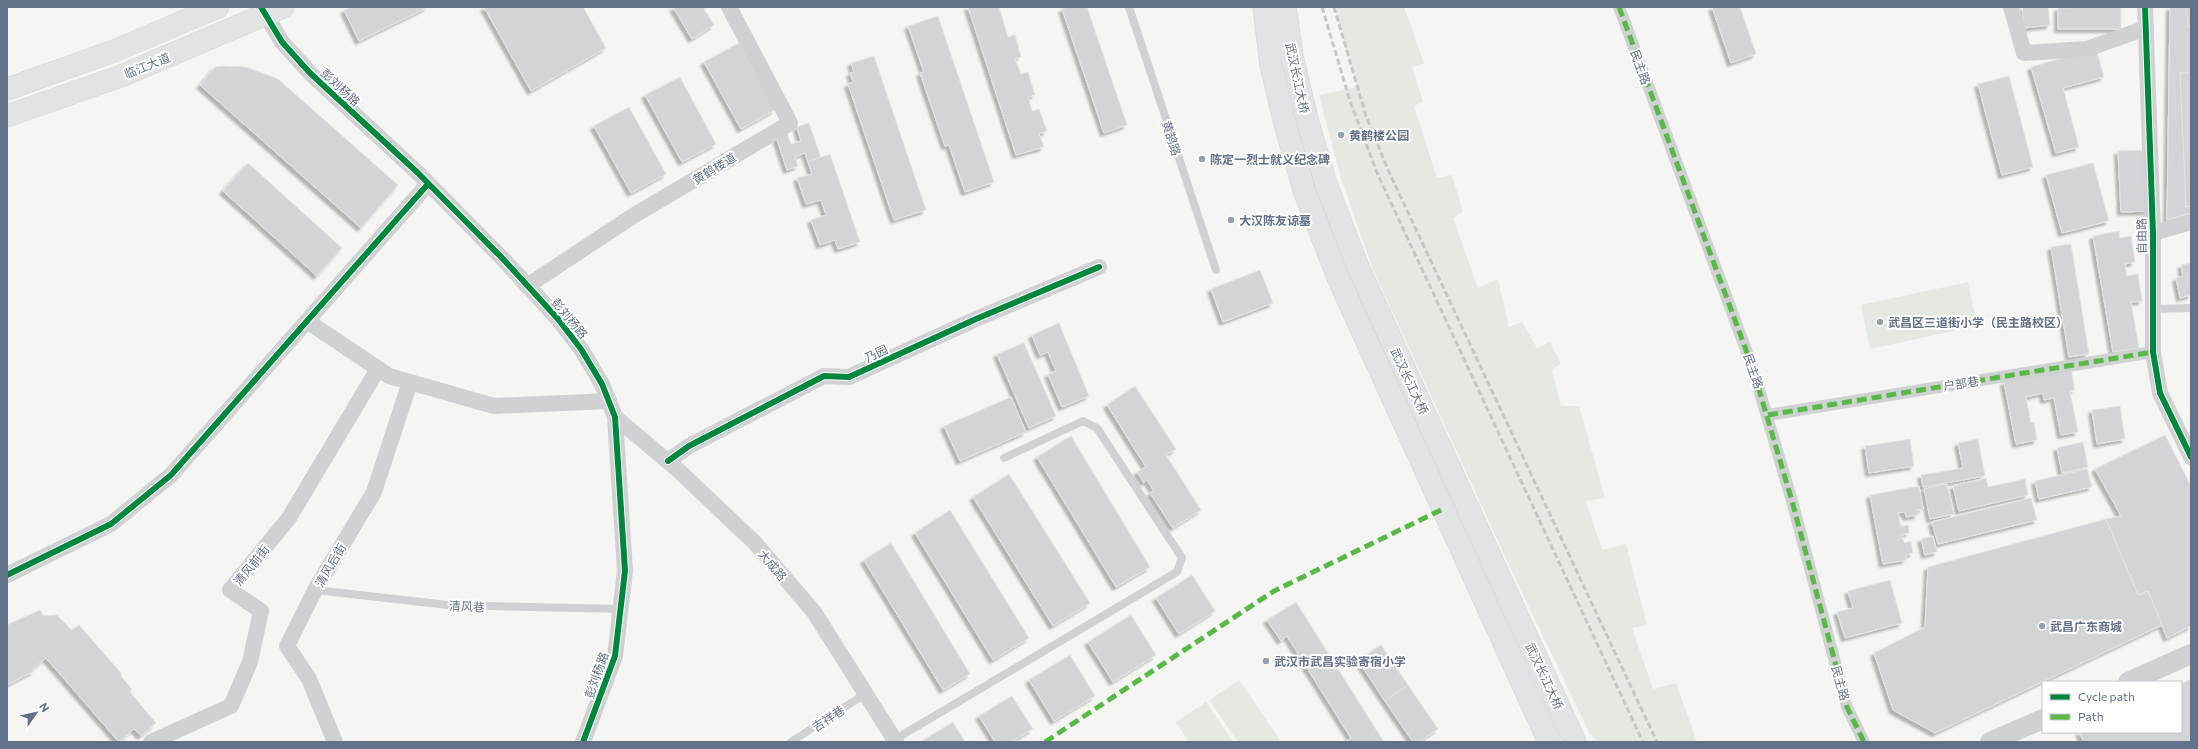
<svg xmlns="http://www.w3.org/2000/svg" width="2198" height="749" font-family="Commissioner,'Noto Sans SC',sans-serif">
  <defs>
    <filter id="shadow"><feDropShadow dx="-3.5" dy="3.5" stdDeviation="1" flood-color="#0004"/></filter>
  </defs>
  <rect width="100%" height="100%" fill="#f5f6f4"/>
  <g fill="#e4e9e2">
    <path d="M1334 7H1404L1424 63 1412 67 1423 102 1414 106 1437 178 1452 175 1463 212 1453 218 1478 288 1498 279 1509 327 1522 322 1537 348 1550 342 1561 363 1552 370 1561 406H1579L1605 498 1586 501 1602 550 1626 544 1647 625 1632 628 1653 689 1676 683 1697 742H1597L1589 732 1514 576 1373 270 1341 178 1319 95 1357 87Z"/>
    <path d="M1968 282 1977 326 1870 349 1861 305Z"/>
    <path d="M1239 680 1280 740 1277 742H1238L1209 700Z"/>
    <path d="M1206 702 1233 742H1189L1176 722Z"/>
  </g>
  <g fill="#d3d4d5" stroke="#e4e5e4" filter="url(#shadow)">
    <path d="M351 7H428L359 41 344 10Z"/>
    <path d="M484 7H583L606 48 531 91Z"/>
    <path d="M673 7H708L704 9 714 25 692 39Z"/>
    <path d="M968 7H999L1008 37 1015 35 1021 57 1015 59 1021 74 1028 72 1035 95 1028 97 1032 111 1039 109 1047 131 1039 134 1044 147 1016 155Z"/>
    <path d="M1067 7H1087L1127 125 1104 133 1062 9Z"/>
    <path d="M1712 7H1740L1756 54 1731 63Z"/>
    <path d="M2022 7H2048L2050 25 2024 28Z"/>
    <path d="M2121 7V29H2058V8Z"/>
    <path d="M2170 7H2191V213L2167 220Z"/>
    <path d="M2186 7H2191V27H2188Z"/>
    <path d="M938 16 994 182 965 192 949 145 945 146 920 73 924 72 908 26Z"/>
    <path d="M739 43 775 110 741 129 704 62Z"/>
    <path d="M2096 48 2104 77 2063 88 2079 147 2056 153 2031 67Z"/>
    <path d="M874 56 926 210 894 220 848 84 853 82 850 73 854 72 851 63Z"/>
    <path d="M225 66 246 67 278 79 398 185 361 228 200 85 215 67Z"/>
    <path d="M2180 73H2191V206L2186 207Z"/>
    <path d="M2009 76 2033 167 2002 175 1978 84Z"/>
    <path d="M680 77 716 144 682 162 645 95Z"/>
    <path d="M629 107 666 174 631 193 594 126Z"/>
    <path d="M809 123 821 158 808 162 805 153 795 157 798 166 787 170 776 137 787 133 791 144 801 141 797 127Z"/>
    <path d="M2147 150 2150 211 2121 212 2118 151Z"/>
    <path d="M830 154 860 242 838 249 835 240 820 245 811 220 826 215 821 200 806 204 797 178 812 174 808 162Z"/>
    <path d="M248 163 342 248 317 276 223 191Z"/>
    <path d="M2093 163 2109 221 2062 233 2046 175Z"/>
    <path d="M2119 231 2120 238 2131 236 2135 262 2125 264 2127 276 2138 274 2142 301 2131 302 2139 348 2113 352 2093 236Z"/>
    <path d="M2071 244 2089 354 2069 357 2051 247Z"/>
    <path d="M2191 263V295L2180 298 2176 278 2183 276 2181 265Z"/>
    <path d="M1260 270 1273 303 1223 322 1211 289Z"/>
    <path d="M1059 323 1089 396 1062 407 1048 374 1056 371 1048 352 1040 355 1032 335Z"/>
    <path d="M1024 343 1056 416 1029 428 997 354Z"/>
    <path d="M2071 369 2075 390 2070 391 2078 432 2061 435 2054 398 2044 400 2043 393 2026 397 2031 423 2034 422 2037 440 2016 444 2004 382Z"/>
    <path d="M1135 386 1176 449 1166 455 1201 510 1173 528 1150 493 1154 491 1147 480 1144 483 1137 472 1146 467 1107 405Z"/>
    <path d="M1011 397 1026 432 960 461 944 426Z"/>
    <path d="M2120 406 2125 439 2097 444 2092 410Z"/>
    <path d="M2165 435 2191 486V626L2167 638 2148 591 2138 595 2106 519 2121 516 2095 469Z"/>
    <path d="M1071 436 1150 567 1116 587 1037 457Z"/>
    <path d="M1910 439 1914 466 1869 473 1865 446Z"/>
    <path d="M1978 439 1985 476 1923 487 1921 475 1963 468 1958 443Z"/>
    <path d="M2083 442 2088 467 2062 473 2057 448Z"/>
    <path d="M2087 469 2092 487 2039 499 2035 481Z"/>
    <path d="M1009 474 1090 603 1053 626 973 497Z"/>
    <path d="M1986 478 1988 487 2025 479 2028 495 1959 511 1953 486Z"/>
    <path d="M1947 484 1954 514 1930 519 1924 489Z"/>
    <path d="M1919 486 1923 509 1917 510 1918 515 1906 517 1905 512 1898 513 1901 526 1908 525 1909 533 1902 535 1904 543 1911 541 1913 553 1906 555V560L1883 564 1870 495Z"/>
    <path d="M2031 498 2037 520 1938 544 1932 522Z"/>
    <path d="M950 510 1029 638 993 660 915 533Z"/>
    <path d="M2106 519 2138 595 2148 591 2162 625 1935 733 1893 710 1874 653 1925 627 1928 567Z"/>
    <path d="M1933 536 1937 552 1925 555 1921 539Z"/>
    <path d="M891 543 970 674 943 690 864 560Z"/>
    <path d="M1192 575 1215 611 1179 634 1156 598Z"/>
    <path d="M1890 580 1902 623 1845 638 1837 612 1853 608 1848 591Z"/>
    <path d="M1296 602 1384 742H1345L1351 738 1287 636 1281 641 1267 620Z"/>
    <path d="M40 610 43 616 57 615 72 630 79 625 121 673V676L132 689 130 692 156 723 141 736 134 729 119 742 46 658 33 669 34 671 7 685V625Z"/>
    <path d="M1131 615 1156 655 1113 682 1088 642Z"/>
    <path d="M1381 645 1408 685 1385 701 1358 660Z"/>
    <path d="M1070 655 1095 696 1054 721 1029 680Z"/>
    <path d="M2191 679V742H2084L2079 732H2181V684Z"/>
    <path d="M1408 685 1438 729 1419 742H1413L1385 701Z"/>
    <path d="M1012 696 1033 729 1011 742H995L979 716Z"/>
    <path d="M953 722 965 742H925L924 740Z"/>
  </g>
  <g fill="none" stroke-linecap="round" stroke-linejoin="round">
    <defs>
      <g id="secondary">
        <path d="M7 89 114 51 218 7"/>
        <path d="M7 116 121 76 283 7"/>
      </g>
      <g id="trunk">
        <path d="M1264 7 1271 65 1285 124 1305 193 1339 280 1549 742"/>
        <path d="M1285 7 1292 56 1307 119 1326 184 1358 267 1575 742"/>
      </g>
    </defs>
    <use href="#secondary" stroke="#d1d4d5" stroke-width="23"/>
    <use href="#trunk" stroke="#d1d3d3" stroke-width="23"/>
    <g stroke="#d0d1d3" stroke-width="8">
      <path d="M1129 7 1216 270"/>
      <path d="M2152 309 2191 308"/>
      <path d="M315 590 448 605 621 609"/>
      <path d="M894 740 1177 572 1182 558 1097 428 1083 421 1004 458"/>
      <path d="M791 742 865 694"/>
    </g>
    <g stroke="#d0d1d3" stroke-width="12">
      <path d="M1619 7 1752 366 1792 501 1847 707 1864 742"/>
      <path d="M1768 415 2153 352"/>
    </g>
    <g stroke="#d0d1d3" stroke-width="16">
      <path d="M261 7 282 42 310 73 418 173 504 260 558 319 581 349 602 384 615 417 625 571 615 656 583 742"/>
      <path d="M2011 7 2024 53 2087 49 2146 28"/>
      <path d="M2145 7 2153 233V352L2160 393 2191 457"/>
      <path d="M2153 233 2191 222"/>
      <path d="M527 286 633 216 790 123 729 7"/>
      <path d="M307 321 389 376 494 406 609 401"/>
      <path d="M615 417 678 470 755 543 814 612 896 742"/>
      <path d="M668 461 689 446 824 376 849 377 976 319 1099 267"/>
      <path d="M7 575 111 524 171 475 428 184"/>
      <path d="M151 742 231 706 250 662 261 611 230 590 289 518 378 369"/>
      <path d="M335 742 309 679 287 646 315 590 374 492 410 382"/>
    </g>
    <g stroke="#d0d1d3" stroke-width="20">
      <path d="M2128 682 2191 654"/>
      <path d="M1990 742 2043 719"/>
    </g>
    <use href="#secondary" stroke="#e2e3e4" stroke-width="22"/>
    <use href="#trunk" stroke="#e2e3e4" stroke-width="22"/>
    <g stroke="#c6c7c9" stroke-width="3" stroke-dasharray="6 3" stroke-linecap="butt">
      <path d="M1322 7 1350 101 1378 175 1643 742"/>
      <path d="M1334 7 1366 116 1389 172 1657 742"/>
    </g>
    <g stroke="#58b947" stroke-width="5" stroke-dasharray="10 5" stroke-linecap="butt">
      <path d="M1619 7 1752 366 1792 501 1847 707 1864 742"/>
      <path d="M1768 415 2153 352"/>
      <path d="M1045 742 1274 591 1443 509"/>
    </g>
    <defs>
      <g id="cycleway">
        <path d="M261 7 282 42 310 73 418 173 504 260 558 319 581 349 602 384 615 417 625 571 615 656 583 742"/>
        <path d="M2145 7 2153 233V352L2160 393 2191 457"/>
        <path d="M668 461 689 446 824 376 849 377 976 319 1099 267"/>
        <path d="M7 575 111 524 171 475 428 184"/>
      </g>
    </defs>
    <use href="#cycleway" stroke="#fff" stroke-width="8"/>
    <use href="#cycleway" stroke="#00873e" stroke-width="6"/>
  </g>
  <g fill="#95a0ad" stroke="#fff" stroke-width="1.5">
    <circle cx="1341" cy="135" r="4"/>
    <circle cx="1202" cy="159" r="4"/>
    <circle cx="1231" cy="220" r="4"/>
    <circle cx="1880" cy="322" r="4"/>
    <circle cx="2042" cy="626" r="4"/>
    <circle cx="1266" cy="661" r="4"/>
  </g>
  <g text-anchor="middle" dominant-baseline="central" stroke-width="4" stroke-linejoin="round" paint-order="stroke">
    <g font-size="12" fill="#627187" stroke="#fff">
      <text transform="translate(147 65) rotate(-22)">临江大道</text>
      <text transform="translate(1641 67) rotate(70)">民主路</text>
      <text transform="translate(1298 78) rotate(78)">武汉长江大桥</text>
      <text transform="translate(341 87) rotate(43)">彭刘杨路</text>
      <text transform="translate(1172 138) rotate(72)">黄鹄路</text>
      <text transform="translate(714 168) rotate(-31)">黄鹤楼道</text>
      <text transform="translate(2141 236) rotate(-91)">自由路</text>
      <text transform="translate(570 318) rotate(50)">彭刘杨路</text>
      <text transform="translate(876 353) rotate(-25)">乃园</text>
      <text transform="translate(1754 371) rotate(71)">民主路</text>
      <text transform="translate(1410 381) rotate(65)">武汉长江大桥</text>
      <text transform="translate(1961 383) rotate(-9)">户部巷</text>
      <text transform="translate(251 565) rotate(-51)">清风前街</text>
      <text transform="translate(330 565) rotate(-59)">清风后街</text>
      <text transform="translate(773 565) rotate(50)">大成路</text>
      <text transform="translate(467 606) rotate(2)">清风巷</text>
      <text transform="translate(596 675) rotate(-71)">彭刘杨路</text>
      <text transform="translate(1545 676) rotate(65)">武汉长江大桥</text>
      <text transform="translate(1841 683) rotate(75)">民主路</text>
      <text transform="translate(828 718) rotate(-33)">吉祥巷</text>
    </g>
    <g font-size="12" font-weight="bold" fill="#627187" stroke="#fff" text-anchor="start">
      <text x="1349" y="135">黄鹤楼公园</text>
      <text x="1210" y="159">陈定一烈士就义纪念碑</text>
      <text x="1239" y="220">大汉陈友谅墓</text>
      <text x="1888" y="322">武昌区三道街小学（民主路校区）</text>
      <text x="2050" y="626">武昌广东商城</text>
      <text x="1274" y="661">武汉市武昌实验寄宿小学</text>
    </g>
  </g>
  <rect width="2198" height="749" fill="none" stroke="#627187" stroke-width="16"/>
  <rect x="2042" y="681" width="140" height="52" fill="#ffffff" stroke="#c0c6cf"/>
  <rect x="2050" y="694" width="20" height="6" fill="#00873e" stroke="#c0c6cf"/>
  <text x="2078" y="701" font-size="12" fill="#627187">Cycle path</text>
  <rect x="2050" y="714" width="20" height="6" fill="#58b947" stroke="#c0c6cf"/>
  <text x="2078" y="721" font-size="12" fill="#627187">Path</text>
  <g transform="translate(36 713) rotate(56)" stroke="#ffffff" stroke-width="3" paint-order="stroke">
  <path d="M0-3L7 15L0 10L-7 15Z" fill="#627187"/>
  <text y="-6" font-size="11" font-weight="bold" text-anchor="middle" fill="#627187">N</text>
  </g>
</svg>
